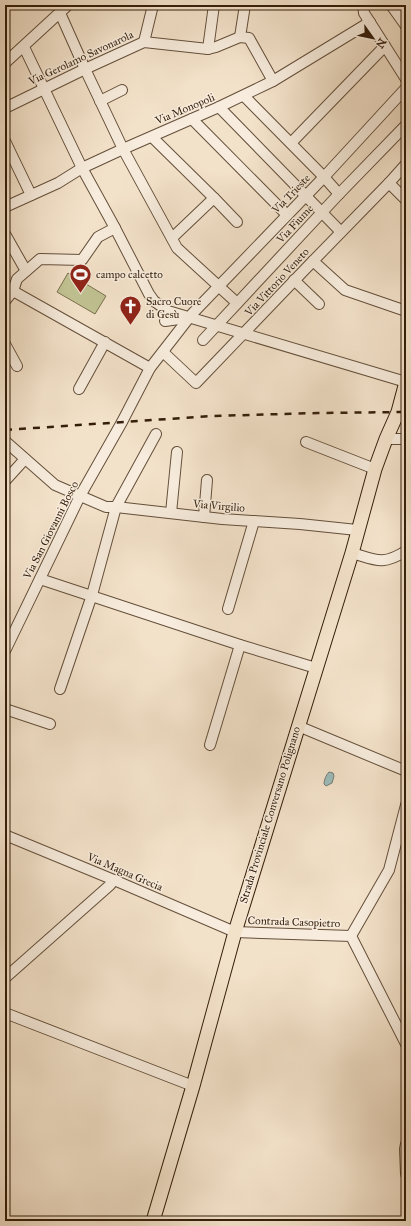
<svg xmlns="http://www.w3.org/2000/svg" width="411" height="1226" font-family="'IM FELL Great Primer',serif">
  <rect width="100%" height="100%" fill="#f3e2ca"/>
  <filter id="stains"><feTurbulence type="fractalNoise" baseFrequency=".005" numOctaves="4"/><feColorMatrix values="0 0 0 0 .2 0 0 0 0 .09 0 0 0 0 .02 0 0 0 .5 -.17"/></filter>
  <radialGradient id="worn" r=".72"><stop offset=".6" stop-color="#630" stop-opacity="0"/><stop offset="1" stop-color="#630" stop-opacity=".3"/></radialGradient>
  <path fill="#c0c293" stroke="#7a704e" d="M68 273 106 296 95 314 57 292Z"/>
  <path fill="#9dbdbc" stroke="#737d75" d="M329 772 333 773 334 776 332 783 326 786 324 784C324 780 326 775 329 772Z"/>
  <g fill="none" stroke-linecap="round" stroke-linejoin="round">
    <defs>
      <g id="minor">
        <path d="M245 5 240 37 249 38 273 81"/>
        <path d="M363 5 364 13 406 79"/>
        <path d="M391 5 406 26"/>
        <path d="M60 13 85 69 123 149 177 248 237 303"/>
        <path d="M144 42 153 5"/>
        <path d="M24 47 82 168 115 228 149 294 154 301 168 311 406 382"/>
        <path d="M208 49 214 5"/>
        <path d="M5 63 68 5"/>
        <path d="M244 96 324 177 339 194"/>
        <path d="M100 101 122 90"/>
        <path d="M219 107 341 232"/>
        <path d="M5 108 85 69 144 42 208 49 216 47 240 37"/>
        <path d="M192 119 287 215"/>
        <path d="M152 137 214 198 237 222"/>
        <path d="M5 141 31 195"/>
        <path d="M291 143 385 46"/>
        <path d="M389 183 406 200"/>
        <path d="M5 207 58 183 82 168 123 149 219 107 273 81 370 22"/>
        <path d="M5 234 26 271"/>
        <path d="M172 238 214 198"/>
        <path d="M313 261 345 290 406 311"/>
        <path d="M294 280 319 304"/>
        <path d="M13 291 150 368"/>
        <path d="M5 301 13 291 17 279 40 259 82 260 98 237 115 228"/>
        <path d="M165 321 186 318"/>
        <path d="M203 340 339 194 406 125"/>
        <path d="M5 344 17 366"/>
        <path d="M163 352 196 383 313 261 389 183 406 164"/>
        <path d="M79 389 105 342"/>
        <path d="M386 439H406"/>
        <path d="M5 441 55 485 106 507H116L222 519 300 524 357 530"/>
        <path d="M306 442 375 469"/>
        <path d="M5 481 25 459"/>
        <path d="M171 513 177 452"/>
        <path d="M204 517 207 480"/>
        <path d="M352 553C376 560 382 566 406 551"/>
        <path d="M40 579 240 645 316 668"/>
        <path d="M228 609 254 521"/>
        <path d="M5 651 80 496 122 422 150 368 192 314 324 177 406 88"/>
        <path d="M60 689 92 595 116 507 156 434"/>
        <path d="M5 709 50 724"/>
        <path d="M298 726 406 771"/>
        <path d="M210 745 240 645"/>
        <path d="M5 835 114 880 235 932 351 936 406 1044"/>
        <path d="M351 936 389 870 406 805"/>
        <path d="M5 978 110 885 114 880"/>
        <path d="M5 1013 193 1086"/>
        <path d="M406 1144 405 1149 406 1174"/>
      </g>
      <path id="major" d="M153 1221 193 1086 235 932 352 553 375 469 386 439 398 412 406 382"/>
    </defs>
    <use href="#minor" stroke="#644f3a" stroke-width="12"/>
    <use href="#major" stroke="#341e0a" stroke-width="15"/>
    <use href="#minor" stroke="#f7ecdd" stroke-width="10"/>
    <use href="#major" stroke="#f3e2ca" stroke-width="13"/>
    <path stroke="#341e0a" stroke-width="2.5" stroke-dasharray="7 7" stroke-linecap="butt" d="M5 430 212 416 318 413 406 412"/>
  </g>
  <defs>
    <symbol id="stadium-pin" viewBox="-11 -11 22 30"><path d="M0 17L-7.5 6A9.5 9.5 0 1 1 7.5 6Z" fill="#8f2418" stroke="#f7ecdd"/><path d="M0-5a6.5 5 0 1 0 0 10a6.5 5 0 1 0 0-10ZM-3.5-1.8h7v3.6h-7Z" fill="#fff"/></symbol>
    <symbol id="church-pin" viewBox="-11 -11 22 30"><path d="M0 17L-7.5 6A9.5 9.5 0 1 1 7.5 6Z" fill="#8f2418" stroke="#f7ecdd"/><path d="M-1.2-6h2.4v3.5h3.3v2.4h-3.3V6h-2.4V-.1h-3.3v-2.4h3.3Z" fill="#fff"/></symbol>
  </defs>
  <g fill-rule="evenodd">
    <use href="#stadium-pin" x="68" y="262" width="25" height="34"/>
    <use href="#church-pin" x="118" y="294" width="25" height="34"/>
  </g>
  <g text-anchor="middle" dominant-baseline="central" stroke-width="3" stroke-linejoin="round" paint-order="stroke">
    <g font-size="11" fill="#341e0a" stroke="#f7ecdd">
      <text transform="translate(81 58) rotate(-25)">Via Gerolamo Savonarola</text>
      <text transform="translate(185 109) rotate(-23)">Via Monopoli</text>
      <text transform="translate(291 194) rotate(-46)">Via Trieste</text>
      <text transform="translate(295 224) rotate(-47)">Via Fiume</text>
      <text transform="translate(277 282) rotate(-47)">Via Vittorio Veneto</text>
      <text transform="translate(219 506) rotate(5)">Via Virgilio</text>
      <text transform="translate(51 530) rotate(-63)">Via San Giovanni Bosco</text>
      <text transform="translate(270 815) rotate(-73)">Strada Provinciale Conversano Polignano</text>
      <text transform="translate(125 872) rotate(23)">Via Magna Grecia</text>
      <text transform="translate(294 922) rotate(2)">Contrada Casopietro</text>
    </g>
    <g font-size="11" fill="#341e0a" stroke="#f7ecdd" text-anchor="start">
      <text x="96" y="274">campo calcetto</text>
      <text x="146" y="301">Sacro Cuore<tspan x="146" dy="13">di Gesù</tspan></text>
    </g>
  </g>
  <rect width="411" height="1226" fill="none" stroke="#f3e2ca" stroke-width="20"/>
  <rect x="6" y="6" width="399" height="1214" fill="none" stroke="#341e0a" stroke-width="2"/>
  <rect x="10" y="10" width="391" height="1206" fill="none" stroke="#341e0a"/>
  <g transform="translate(373 38) rotate(123)" stroke="#f7ecdd" stroke-width="3" paint-order="stroke">
  <path d="M0-3L7 15L0 10L-7 15Z" fill="#341e0a"/>
  <text y="-6" font-size="11" font-weight="bold" text-anchor="middle" fill="#341e0a">N</text>
  </g>
  <rect width="100%" height="100%" filter="url(#stains)"/>
  <rect width="100%" height="100%" fill="url(#worn)"/>
</svg>
